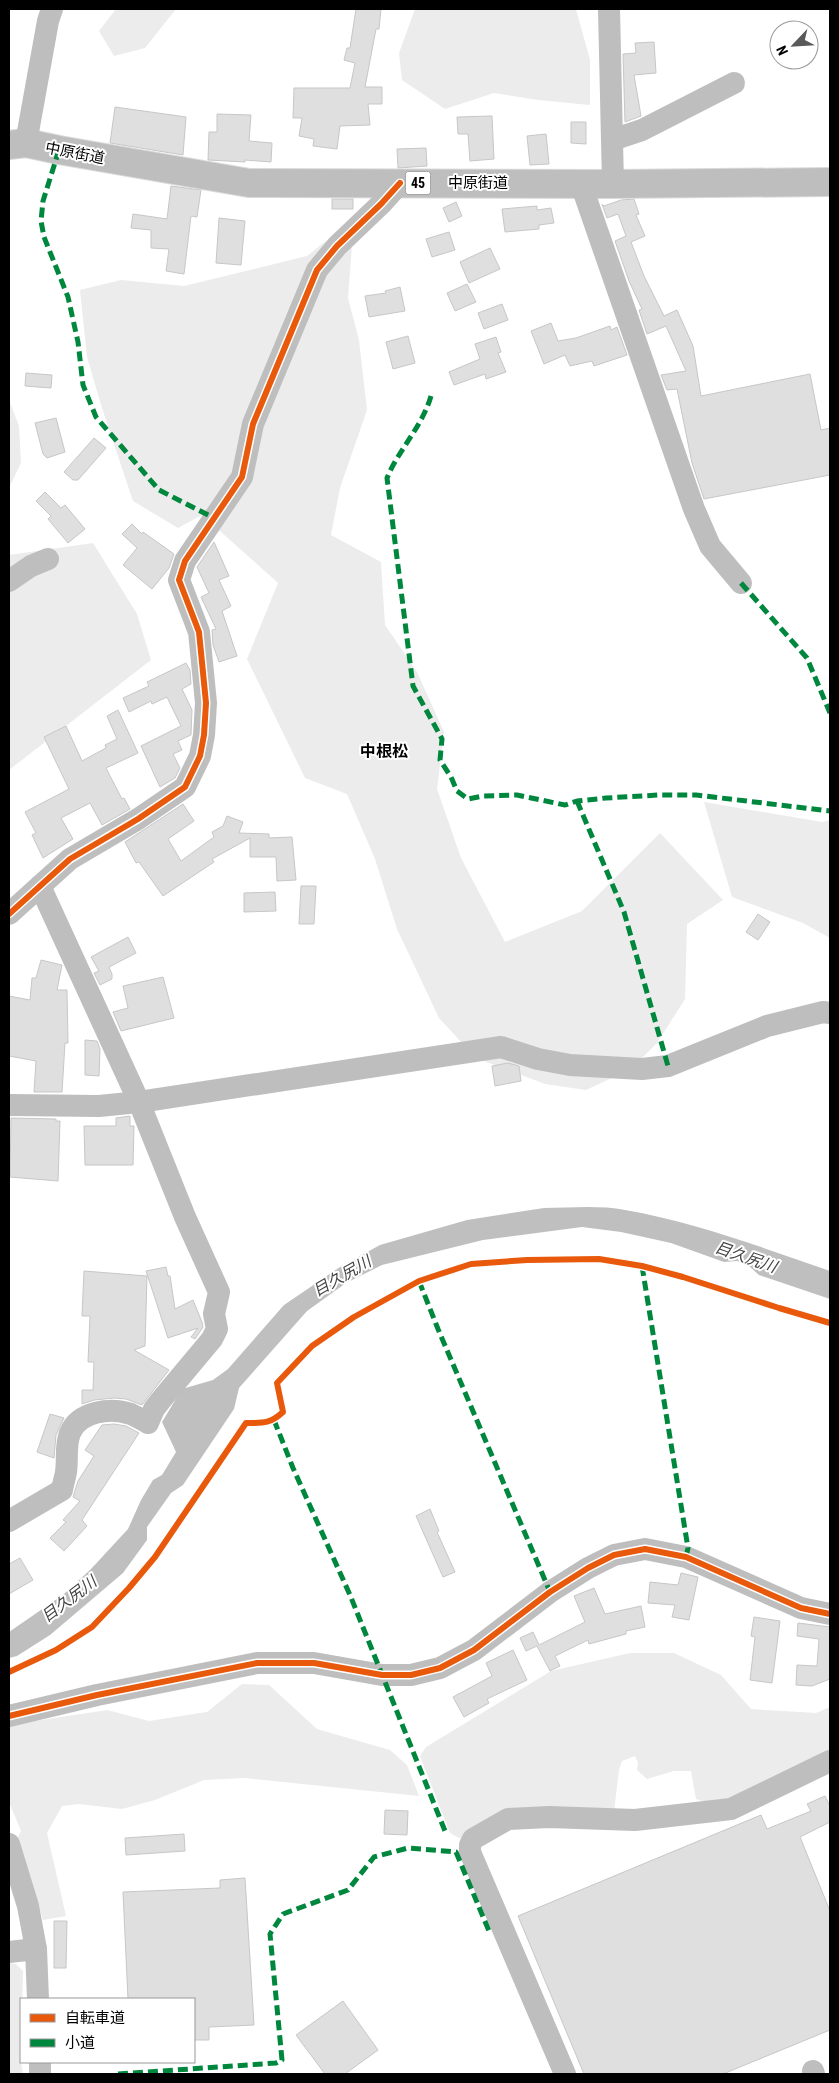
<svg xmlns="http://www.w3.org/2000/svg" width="839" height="2083" font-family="'Roboto Condensed','Noto Sans JP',sans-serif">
  <rect width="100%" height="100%" fill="#fff"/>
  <g fill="#ececec">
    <path d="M116 9H176L145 48 114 56 99 31Z"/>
    <path d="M415 9H576L590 60V105L538 100 494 93 445 109 402 80 399 53Z"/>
    <path d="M354 219 348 298 359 340 367 410 340 488 331 535 381 562 385 625 417 672 444 732 437 789 461 858 505 942 582 911 660 833 723 900 687 924 685 999 657 1043 631 1069 586 1090 545 1084 476 1058 439 1018 397 929 375 859 347 794 305 778 247 659 278 583 202 515 178 528 133 501 102 408 87 357 80 290 121 280 184 286 307 256Z"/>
    <path d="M9 400 19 426 21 463 9 488Z"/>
    <path d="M93 543 137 614 151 660 9 770V555Z"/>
    <path d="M704 802 822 822 830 820V938L803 923 732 897Z"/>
    <path d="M630 1653H674L721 1675 751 1709 816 1713 830 1707V1757L727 1809 696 1799 691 1771H674L647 1779 637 1770 638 1763 635 1756 622 1761 619 1770 614 1811 510 1819 475 1835 459 1838 450 1833 420 1756 426 1747 551 1671Z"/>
    <path d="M242 1684 269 1685 317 1729 390 1750 407 1765 419 1796 245 1778 204 1780 155 1800 122 1809 79 1804 62 1806 47 1833 66 1916 43 1920 18 1837 21 1831 9 1802V1725L107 1710 149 1721 207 1712Z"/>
    <path d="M9 1963 16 1964 23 1971 21 2062 23 2074H9Z"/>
  </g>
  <path fill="#bfbfbf" d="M544 1208C570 1208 599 1205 625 1210 695 1222 763 1248 830 1271V1299L759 1275 749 1266 737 1261 724 1262 671 1243 621 1232 582 1227 483 1240 382 1265 346 1283 307 1311 239 1388 234 1409 183 1485 171 1493 147 1527V1540L123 1573 50 1635 17 1656 9 1658V1632L64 1594 91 1569 128 1529 141 1500 153 1480 162 1475 176 1452 162 1422 182 1389 213 1380 228 1369 284 1305 340 1267 380 1245 467 1220Z"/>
  <g fill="#dfdfdf" stroke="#c7c7c7">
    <path d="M356 9H381L379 29H376L365 87H382V104H368L370 125 340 126 337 149 313 146 314 139 299 136 302 118H293L294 88H350L355 63 344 60 347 48H350Z"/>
    <path d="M654 42 656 73 634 75 641 116 625 122 623 54 636 53 635 43Z"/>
    <path d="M115 107 186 117 183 155 110 143Z"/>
    <path d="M217 114 251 115 249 141 272 143 271 162 245 160V162L208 160 209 132H217Z"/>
    <path d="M492 116 494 159 470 161 468 134H458L457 117Z"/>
    <path d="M571 122H586V144L571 143Z"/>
    <path d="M546 134 549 164 530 165 527 136Z"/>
    <path d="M426 148 427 166 398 168 397 149Z"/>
    <path d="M171 186 201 190 197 217 191 216 184 274 166 271 169 249 151 248V230L131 228 133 214 167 219Z"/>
    <rect x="332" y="199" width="21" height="10"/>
    <path d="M634 199 639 214 636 215 645 236 631 242 644 276 664 316 677 310 693 346 701 396 810 374 821 430 830 428V475L704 499 692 463 677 389 667 390 661 375 686 371 666 326 647 334 639 310 642 309 629 281 615 241 626 236 618 214 607 218 602 204 604 206 621 200Z"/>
    <path d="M456 202 462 216 449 222 443 208Z"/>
    <path d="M537 206V210L551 208 554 223 539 225V229L505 232 502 209Z"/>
    <path d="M219 218 245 221 241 265 216 263Z"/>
    <path d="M449 232 455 250 432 257 426 239Z"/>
    <path d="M490 248 500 269 469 283 460 262Z"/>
    <path d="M467 284 476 302 455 311 447 293Z"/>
    <path d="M400 287 405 311 369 317 365 296 386 293 385 291Z"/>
    <path d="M502 304 508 320 484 329 478 313Z"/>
    <path d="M551 323 558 341 576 338 610 326 611 330 617 327 627 355 594 366 592 361 570 366 565 355 544 364 531 331Z"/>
    <path d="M408 336 415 363 393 369 386 342Z"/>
    <path d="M496 337 501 352 498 353 506 372 486 379 485 374 454 385 449 372 480 359 475 344Z"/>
    <path d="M26 373 52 375 51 388 25 386Z"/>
    <path d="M56 418 65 452 47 458 43 454 35 423Z"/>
    <path d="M94 438 106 448 78 480H73L64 472Z"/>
    <path d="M45 492 61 508 65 505 85 529 68 543 48 519 51 516 36 501Z"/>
    <path d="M132 524 142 534 143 532 174 554 169 568 152 589 123 565 137 548 122 534Z"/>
    <path d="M214 542 229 576 219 580 231 606 222 611 237 656 219 662 213 645 212 630 216 629 201 597 209 593 197 567Z"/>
    <path d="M186 663 190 670 191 684 182 689 192 710 191 735 178 741 182 750 173 754 180 768 175 778 160 787 141 746 181 726 167 697 152 704 151 701 129 712 123 698 149 686 147 682Z"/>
    <path d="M118 710 138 753 106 768 122 799 124 798 130 809 102 825 90 803 61 818 73 839 43 858 32 835 36 833 25 812 69 789 44 737 66 726 82 761 106 748 105 745 117 739 107 716Z"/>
    <path d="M183 804 194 821 168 839 181 861 214 837 212 832 223 826 227 816 243 822 239 833 269 834V838L292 837 296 880 277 881 276 857H250V838L212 859 214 862 163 896 139 862 136 863 125 842Z"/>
    <path d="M301 886H316L314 924H299Z"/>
    <path d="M275 892 276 911 244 912V893Z"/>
    <path d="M758 914 770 922 758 940 746 932Z"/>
    <path d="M128 937 136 953 109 967 112 974V979L100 985 94 973 99 971 91 957Z"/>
    <path d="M41 960 62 965 57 990H67L68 1043H65L62 1092H34L36 1061 9 1056V996L30 1000 32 978H36Z"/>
    <path d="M163 977 174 1018 121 1031 113 1012 128 1008 123 986Z"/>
    <path d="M85 1040 97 1041 100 1049 99 1076 85 1075Z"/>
    <path d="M508 1063 519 1066 521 1081 495 1086 492 1066Z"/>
    <path d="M130 1116V1126H134L133 1165H85L84 1126H116V1118Z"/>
    <path d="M11 1118 56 1119V1121H60L58 1181 10 1177Z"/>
    <path d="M166 1267 168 1276H170L175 1309 193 1300 202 1322 203 1327 195 1339 191 1337 198 1328 168 1338 146 1271Z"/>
    <path d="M84 1271 147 1276 145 1346 134 1350 169 1370 142 1405 126 1399 114 1398 94 1400 82 1404V1390H93L94 1362H88L90 1316H82Z"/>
    <path d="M50 1414 64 1418 56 1435 54 1458 37 1452Z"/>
    <path d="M114 1424 126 1426 139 1433 82 1520 87 1526 64 1551 50 1538 66 1522 63 1520 80 1501 73 1497 78 1481 94 1456 85 1450 102 1425Z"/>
    <path d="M430 1509 439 1531 437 1532 455 1572 443 1577 416 1516Z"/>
    <path d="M20 1558 33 1580 9 1594V1564Z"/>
    <path d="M681 1573 698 1577 689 1620 672 1617 675 1605 648 1603 650 1582 678 1585Z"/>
    <path d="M594 1588 605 1614 641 1606 645 1627 626 1631V1634L589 1644 588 1640 555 1656 560 1666 550 1671 537 1646 526 1651 520 1638 533 1632 539 1645 585 1622 574 1596Z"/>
    <path d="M754 1617 780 1621 772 1683 750 1680 755 1637 751 1636Z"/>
    <path d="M798 1623 830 1627V1679L812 1686 796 1685 797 1665 817 1666 819 1639 797 1636Z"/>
    <path d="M513 1650 527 1680 487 1699 489 1703 464 1717 453 1697 492 1676 486 1663Z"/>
    <path d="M825 1796 830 1806V1822L800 1837 830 1911V2030L723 2074H584L518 1916 761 1815 767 1829 811 1811 807 1804Z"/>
    <path d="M385 1810 408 1811 407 1835 384 1834Z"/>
    <path d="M184 1834 185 1851 126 1855 125 1838Z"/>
    <path d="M245 1878 254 2025 209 2027V2040H194V1999H128L123 1892 220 1888V1880Z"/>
    <path d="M54 1921H67L66 1968H54Z"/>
    <path d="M343 2001 378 2050 345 2074H325L296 2035Z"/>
  </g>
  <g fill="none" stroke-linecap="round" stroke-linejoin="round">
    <defs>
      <path id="major" d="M9 145 26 143 59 150 249 183 613 184 830 182"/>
    </defs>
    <use href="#major" stroke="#dbdbdb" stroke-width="30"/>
    <g stroke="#bebebe" stroke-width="22">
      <path d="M609 9 613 184"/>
      <path d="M612 140 642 130 734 83"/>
      <path d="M26 143 48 21 52 9"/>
      <path d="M581 184 694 509 710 546 741 583"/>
      <path d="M9 581 31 566 48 559"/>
      <path d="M9 914 70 859 138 819 185 787 200 756 204 735 206 703 199 632 179 580 185 561 242 477 253 424 317 270 337 246 381 204 400 183"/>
      <path d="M9 1105 99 1106 139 1102 501 1047 538 1059 570 1065 642 1069 668 1066 767 1026 823 1012 830 1013"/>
      <path d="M9 1521 62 1490C63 1484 65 1478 66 1472 68 1458 65 1446 70 1433 79 1411 111 1407 131 1414 137 1417 143 1420 148 1423L154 1409 161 1400 212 1339 217 1329 214 1314 219 1292 185 1217 139 1102 40 886"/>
      <path d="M9 1716 97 1695 257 1663H314L382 1675H411L440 1668 474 1650 550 1592 588 1568 614 1555 645 1549 686 1557 801 1608 830 1614"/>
      <path d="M9 1844 28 1906 36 1949 38 1999"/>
      <path d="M9 1952 36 1949"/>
      <path d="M40 2062V2074"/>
      <path d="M813 2071 814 2074"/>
      <path d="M565 2074 470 1852V1845L473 1839 508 1819 549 1817 635 1820 731 1809 830 1761"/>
    </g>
    <use href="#major" stroke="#bebebe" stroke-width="28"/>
    <g stroke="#00873e" stroke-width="5" stroke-dasharray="10 5" stroke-linecap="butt">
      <path d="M59 150 43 201 41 221 44 237 68 297 78 342 83 385 96 417 159 490 214 518"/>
      <path d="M431 396C422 427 399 449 387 478L413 686 442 739 440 760 451 777 457 791 468 799 483 796 517 795 565 805 577 801 606 798 659 795H696L830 811"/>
      <path d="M741 583 807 658 830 713"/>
      <path d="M577 801 624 912 668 1066"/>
      <path d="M642 1266 688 1548 686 1557"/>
      <path d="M419 1281 438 1329 550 1592"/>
      <path d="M274 1420 293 1468 350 1595 445 1831"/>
      <path d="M118 2074 276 2063 282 2060 270 1934 283 1914 348 1890 374 1857 408 1848 456 1852 489 1931"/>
    </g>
    <defs>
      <g id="cycleway">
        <path d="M9 914 70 859 138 819 185 787 200 756 204 735 206 703 199 632 179 580 185 561 242 477 253 424 317 270 337 246 381 204 400 183"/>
        <path d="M9 1672 56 1650 92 1627 129 1588 155 1557 246 1423C263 1423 270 1424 283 1412L277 1383 312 1346 354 1317 419 1281 471 1264 527 1260 599 1259 642 1266 683 1277 779 1308 830 1323"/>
        <path d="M9 1716 97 1695 257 1663H314L382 1675H411L440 1668 474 1650 550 1592 588 1568 614 1555 645 1549 686 1557 801 1608 830 1614"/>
      </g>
    </defs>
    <use href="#cycleway" stroke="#fff" stroke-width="9"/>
    <use href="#cycleway" stroke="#e8590c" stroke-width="6"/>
  </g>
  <g text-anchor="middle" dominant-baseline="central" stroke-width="4" stroke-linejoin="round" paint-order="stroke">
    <rect fill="#fff" stroke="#4c4c4c" stroke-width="1" x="405.5" y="171.5" width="25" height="23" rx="4"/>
    <g font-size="14" font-weight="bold" fill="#000">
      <text x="418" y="183">45</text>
    </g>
    <g font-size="15" fill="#000" stroke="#fff">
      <text transform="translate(75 153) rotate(11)">中原街道</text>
      <text x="478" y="183">中原街道</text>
    </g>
    <g font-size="16" font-weight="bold" fill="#000" stroke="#fff">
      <text x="384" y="751">中根松</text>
    </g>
    <g font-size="16" font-style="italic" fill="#444" stroke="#fff">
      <text transform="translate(746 1257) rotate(19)">目久尻川</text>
      <text transform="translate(342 1276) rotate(-30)">目久尻川</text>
      <text transform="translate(69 1599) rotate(-37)">目久尻川</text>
    </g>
  </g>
  <rect width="839" height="2083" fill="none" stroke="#000000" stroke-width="20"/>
  <rect x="20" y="1998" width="175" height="65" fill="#ffffff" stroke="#999999"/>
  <rect x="30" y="2014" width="25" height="8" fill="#e8590c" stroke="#999999"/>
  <text x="65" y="2023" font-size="15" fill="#000000">自転車道</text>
  <rect x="30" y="2039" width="25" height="8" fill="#00873e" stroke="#999999"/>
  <text x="65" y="2048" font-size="15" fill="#000000">小道</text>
  <g transform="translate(794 45) rotate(245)"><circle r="24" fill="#ffffff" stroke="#999999"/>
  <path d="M0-4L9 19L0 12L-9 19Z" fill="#595959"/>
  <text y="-8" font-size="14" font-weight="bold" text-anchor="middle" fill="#000000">N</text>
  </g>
</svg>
